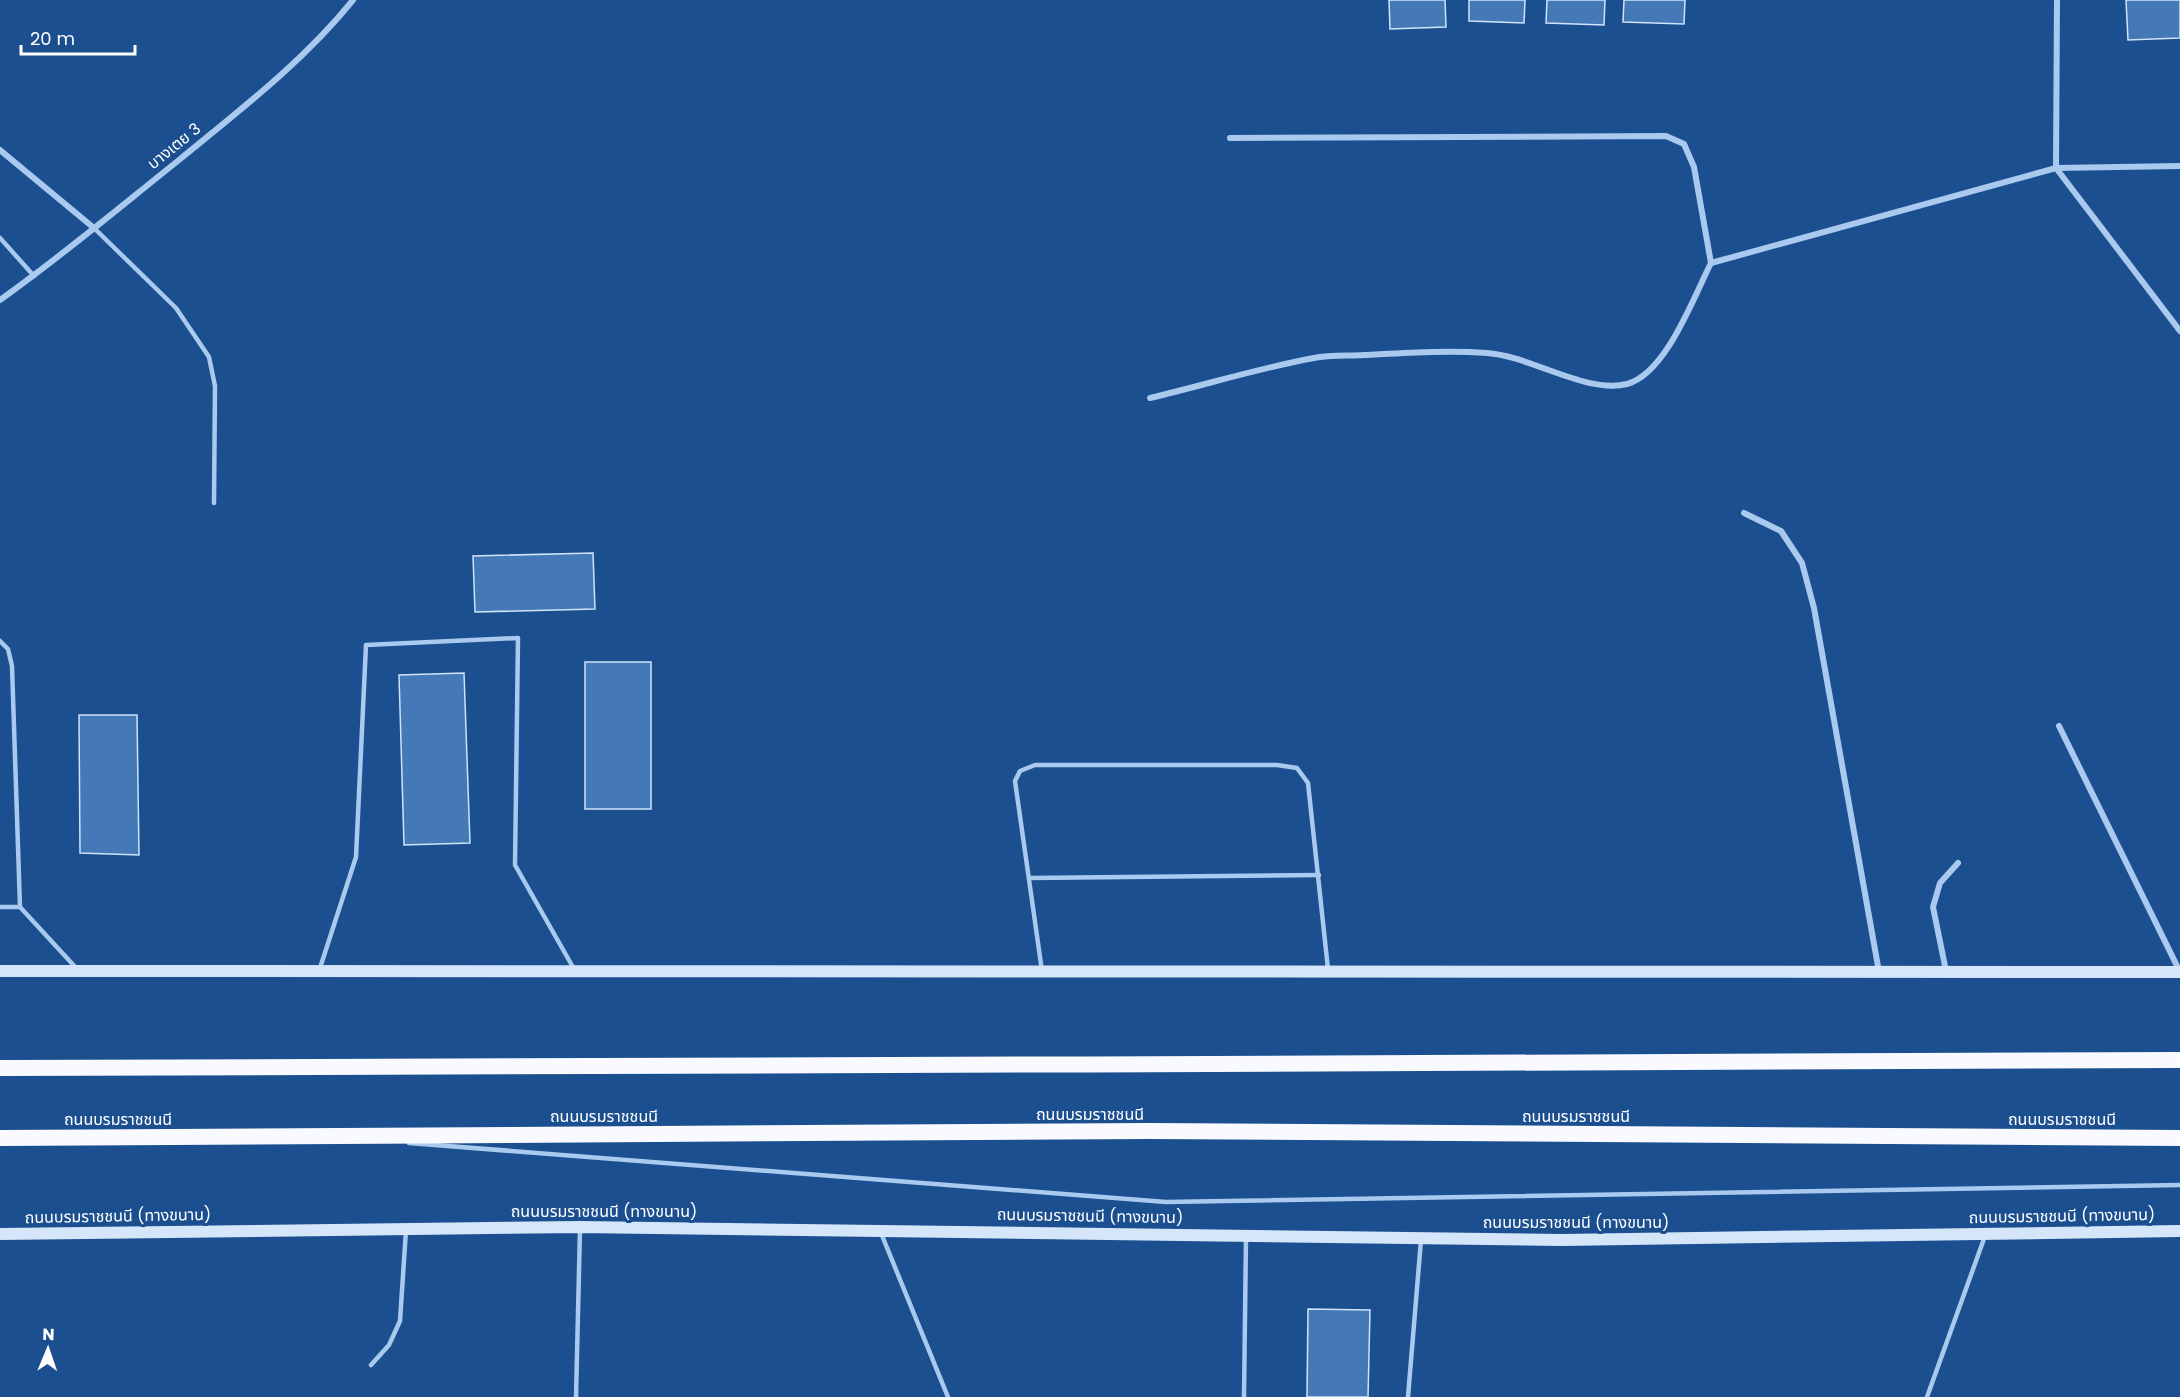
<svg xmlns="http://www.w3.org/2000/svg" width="2180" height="1397" font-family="Poppins,'Noto Sans Thai',sans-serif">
  <rect width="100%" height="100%" fill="#1b4f8f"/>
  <g fill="#4478b7" stroke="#cfe3fa" stroke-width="1.5">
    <path d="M1389 0H1445L1446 27 1390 29Z"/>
    <path d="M1469 0H1525L1524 23 1469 21Z"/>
    <path d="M1547 0H1605L1604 25 1546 23Z"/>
    <path d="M1624 0H1685L1684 24 1623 22Z"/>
    <path d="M2126 0H2180V38L2128 40Z"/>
    <path d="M593 553 595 609 475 612 473 556Z"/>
    <rect x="585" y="662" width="66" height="147"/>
    <path d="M464 673 470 843 404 845 399 675Z"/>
    <path d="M79 715H137L139 855 80 853Z"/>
    <path d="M1308 1309 1370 1310 1368 1397H1307Z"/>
  </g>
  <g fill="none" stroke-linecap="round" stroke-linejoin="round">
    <g stroke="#a9c9ee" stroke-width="4.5">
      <path d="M94 228 176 308 209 357 215 386 214 503"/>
      <path d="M0 238 34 276"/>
      <path d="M0 641 8 649 12 666 20 907H0"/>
      <path d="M1029 878 1319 875"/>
      <path d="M20 907 77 969"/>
      <path d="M320 968 356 857 366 645 518 638 515 865 574 969"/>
      <path d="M1042 971 1015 781 1020 771 1035 765H1277L1297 768 1308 783 1328 969"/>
      <path d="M409 1143 1166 1202 2180 1185"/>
      <path d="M881 1233 948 1397"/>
      <path d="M371 1365 389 1345 400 1321 406 1230"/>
      <path d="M576 1397 580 1229"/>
      <path d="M1244 1397 1246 1238"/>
      <path d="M1408 1397 1421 1240"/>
      <path d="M1927 1397 1985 1236"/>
    </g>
    <g stroke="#a9c9ee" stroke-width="6">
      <path d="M2057 0 2056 168 2180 331"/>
      <path d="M1230 138 1666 136 1684 144 1694 167 1711 263 2056 168 2180 166"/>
      <path d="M0 150 94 228"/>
      <path d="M0 300C62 256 120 207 179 160 241 109 303 62 353 0"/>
      <path d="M1150 398C1205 385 1259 368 1314 358 1330 355 1348 356 1364 355 1404 353 1446 350 1487 353 1531 356 1585 394 1627 384 1666 374 1694 296 1711 263"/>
      <path d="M1744 513 1781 531 1802 563 1814 608 1879 972"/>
      <path d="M2059 726 2180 972"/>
      <path d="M1946 971 1933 907 1940 883 1958 863"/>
    </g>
    <g stroke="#d6e6fa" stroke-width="12">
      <path d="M0 971 2180 972"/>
      <path d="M0 1234 580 1227 1562 1240 2180 1231"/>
    </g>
    <g stroke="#f8faff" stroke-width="16">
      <path d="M0 1068C727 1063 1453 1066 2180 1060"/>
      <path d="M0 1138 1150 1131 2180 1138"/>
    </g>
  </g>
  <g text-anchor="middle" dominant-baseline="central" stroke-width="6" stroke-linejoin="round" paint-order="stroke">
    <g font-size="16" fill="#fff" stroke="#1b4f8f">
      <text transform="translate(174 146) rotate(-39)">บางเตย 3</text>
      <text x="1090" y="1114">ถนนบรมราชชนนี</text>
      <text x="604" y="1116">ถนนบรมราชชนนี</text>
      <text x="1576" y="1116">ถนนบรมราชชนนี</text>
      <text x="118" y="1119">ถนนบรมราชชนนี</text>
      <text x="2062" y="1119">ถนนบรมราชชนนี</text>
      <text x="604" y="1211">ถนนบรมราชชนนี (ทางขนาน)</text>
      <text transform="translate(118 1216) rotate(-1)">ถนนบรมราชชนนี (ทางขนาน)</text>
      <text transform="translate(1090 1216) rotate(1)">ถนนบรมราชชนนี (ทางขนาน)</text>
      <text transform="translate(2062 1216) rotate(-1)">ถนนบรมราชชนนี (ทางขนาน)</text>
      <text x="1576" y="1222">ถนนบรมราชชนนี (ทางขนาน)</text>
    </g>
  </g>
  <g transform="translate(48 1349) rotate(2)" stroke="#1b4f8f" stroke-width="4.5" paint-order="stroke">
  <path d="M0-4.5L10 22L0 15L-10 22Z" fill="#ffffff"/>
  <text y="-9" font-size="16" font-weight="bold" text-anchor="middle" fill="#ffffff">N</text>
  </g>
  <path d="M21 45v9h114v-9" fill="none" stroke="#ffffff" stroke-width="3"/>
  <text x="30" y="45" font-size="18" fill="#ffffff" stroke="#1b4f8f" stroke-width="4.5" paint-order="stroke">20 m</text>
</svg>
